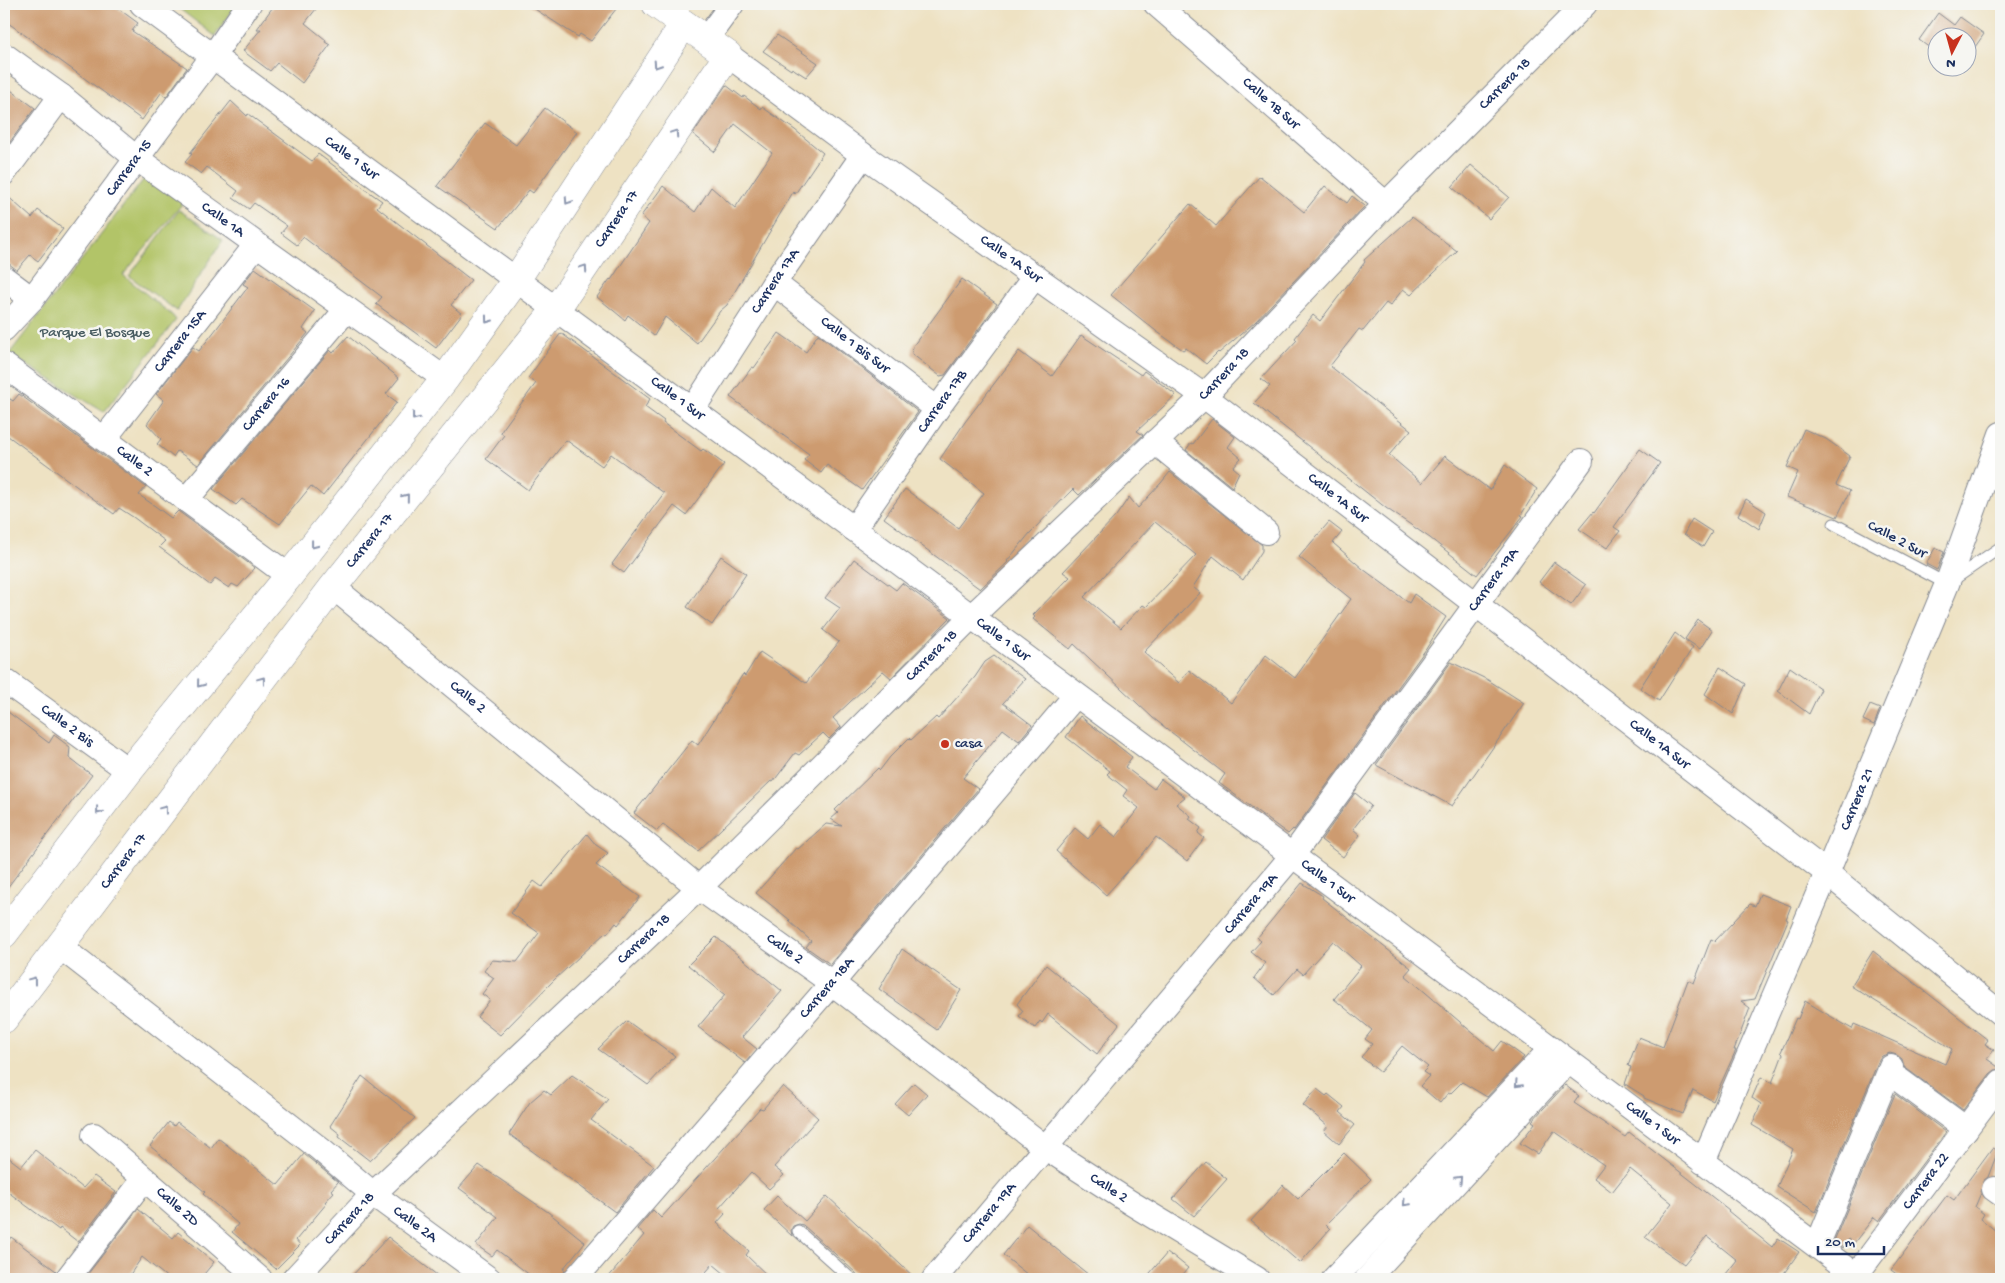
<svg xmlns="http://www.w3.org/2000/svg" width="2005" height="1283" font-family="'Gochi Hand',sans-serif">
  <rect width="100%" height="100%" fill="#f6f6f2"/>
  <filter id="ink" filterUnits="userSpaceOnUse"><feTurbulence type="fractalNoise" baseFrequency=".02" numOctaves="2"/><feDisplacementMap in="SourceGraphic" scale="10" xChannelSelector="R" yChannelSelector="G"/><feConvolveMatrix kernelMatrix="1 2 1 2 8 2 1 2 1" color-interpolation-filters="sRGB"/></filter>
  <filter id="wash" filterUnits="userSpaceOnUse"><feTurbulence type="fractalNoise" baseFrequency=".0096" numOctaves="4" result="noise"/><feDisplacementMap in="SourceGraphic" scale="20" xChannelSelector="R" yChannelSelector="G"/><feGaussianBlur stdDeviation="1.12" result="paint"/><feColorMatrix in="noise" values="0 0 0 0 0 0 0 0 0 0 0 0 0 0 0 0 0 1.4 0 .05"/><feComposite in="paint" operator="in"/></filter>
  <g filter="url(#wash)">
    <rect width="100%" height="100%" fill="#eee2c3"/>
    <g fill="#b2c468" stroke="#667a63">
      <path d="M173 4H237L215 36Z"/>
      <path d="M147 175 183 203 123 275 172 315 176 320 104 412 9 354Z"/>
      <path d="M179 210 223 240 177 311 129 276Z"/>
    </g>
    <g id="blocks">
      <g fill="#cd9b70" fill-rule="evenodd">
        <path d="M4 4H112L138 23 132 31 187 68 166 97 161 93 142 120 4 20Z"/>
        <path d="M275 4H320L305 23 326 40 325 42 330 45 302 83 277 63 270 71 243 51 261 29H257Z"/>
        <path d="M527 4H620L591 41 580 34 578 37Z"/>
        <path d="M1938 13 1954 25 1960 17 1984 34 1968 57V38H1938V54L1919 40Z"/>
        <path d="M777 35 818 63 806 77 792 68 791 70 763 51Z"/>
        <path d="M4 85 35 108 4 150Z"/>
        <path d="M726 85 743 98 744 96 761 109 762 107 795 130 823 153 795 194 793 192 727 305 720 311 697 343 665 317 654 336 628 315 625 320 597 297 610 279 611 280 649 223 641 216 663 186 695 212 711 187 735 208 772 153 735 124 715 152 693 134Z"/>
        <path d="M231 101 247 116 248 114 312 161 318 154 372 194 382 201 377 207 471 280 451 305 462 314 436 348 376 304 382 297 303 237 297 245 281 233 287 226 254 203 249 209 233 198 238 191 207 167 201 174 185 162 192 154 190 153Z"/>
        <path d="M545 108 577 132 533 193 529 190 498 228 437 186 485 123 516 145Z"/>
        <path d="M1471 165 1509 197 1489 219 1452 187Z"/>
        <path d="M1260 176 1304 212 1325 186 1347 203 1352 196 1365 206 1255 322 1219 353 1218 352 1206 364 1186 348 1183 350 1156 331 1111 295 1190 204 1216 226Z"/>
        <path d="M4 193 32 218 38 210 63 229 38 261 30 255 17 270 4 260Z"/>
        <path d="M1412 217 1457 251 1411 295 1403 289 1390 306 1386 303 1363 331 1359 329 1330 366 1411 430 1389 455 1422 483 1445 456 1490 490 1505 465 1537 489 1521 515 1523 516 1477 575 1430 538 1386 508 1254 403 1270 386 1261 379 1297 340 1295 338 1313 315 1320 321 1365 262 1364 260Z"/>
        <path d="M255 268 315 311 303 329 308 333 198 465 177 451 173 457 157 444 161 439 147 424 164 400 156 394 193 347 199 351 217 328 248 287 243 284Z"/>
        <path d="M962 279 997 304 945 375 940 376 912 354 913 346Z"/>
        <path d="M561 333 650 399 645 407 664 421 663 423 701 451 703 449 724 464 686 515 674 506 624 573 612 564 664 493 611 454 602 466 566 440 528 490 486 459 504 435 501 433 502 430 536 383 528 378Z"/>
        <path d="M779 333 806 352 818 334 918 412 862 490 827 465 821 473 804 460 809 454 730 397 752 367 754 368Z"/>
        <path d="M1081 335 1141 375 1144 371 1176 395 1137 431 1143 435 1079 495 1073 489 1030 533 1007 561 1008 562 980 589 884 518 905 489 958 528 984 493 940 459 965 422 1019 351 1052 376Z"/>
        <path d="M348 336 399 378 386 394 397 402 323 496 311 486 280 524 242 499 236 505 213 489 330 350 333 353Z"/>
        <path d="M19 394 146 487 139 495 155 506 171 518 178 511 255 568 238 587 232 584 229 588 215 579 210 585 159 547 165 541 133 517 119 508 114 514 4 433V395L13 401Z"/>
        <path d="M1212 419 1235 437 1228 447 1241 458 1233 467 1239 472 1232 487 1186 450 1191 443 1193 444Z"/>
        <path d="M1804 429 1826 439 1850 456 1836 485 1850 491 1837 517 1787 497 1798 472 1787 467Z"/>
        <path d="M1640 449 1660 463 1614 527 1620 531 1607 548 1579 529 1593 512 1594 513Z"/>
        <path d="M1170 472 1262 545V551L1243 580 1213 556 1193 587 1200 593 1144 652 1179 683 1189 670 1231 703 1266 655 1295 678 1351 599 1299 557 1329 522 1342 532 1333 543 1363 569 1409 603 1414 594 1446 617 1426 649 1294 830 1293 829 1288 834 1219 783 1225 774 1153 718 1074 644 1070 649 1033 619 1035 617 1033 615 1070 577 1063 572 1116 516 1129 497 1138 508 1161 483ZM1155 522 1196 555 1146 607 1143 605 1121 628 1084 597Z"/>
        <path d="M1746 499 1766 512 1759 529 1738 515Z"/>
        <path d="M1692 519 1712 532 1703 547 1684 534Z"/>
        <path d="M1935 548 1944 552 1937 570 1926 564Z"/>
        <path d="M721 556 746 574 712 625 687 607Z"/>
        <path d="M854 559 896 590 902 583 950 618 891 678 883 671 833 718 841 727 829 739 823 733 799 755 795 753 773 782 771 781 698 851 663 824 657 831 634 813 692 740 698 745 743 674 745 676 760 652 806 683 839 642 823 630 840 608 825 598Z"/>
        <path d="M1554 562 1586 585 1571 605 1539 582Z"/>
        <path d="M1698 620 1712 630 1700 649 1685 639Z"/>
        <path d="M1675 633 1693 647 1659 701 1640 688Z"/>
        <path d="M994 656 1025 679 1003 703 1032 725 1019 741 1003 729 963 778 978 789 830 964 806 947 811 941 789 921 790 920 756 893 796 848 798 849 826 824 842 826 831 819 838 813 835 810 878 768 880 770 890 757 909 738 911 740 936 717 938 719 975 677 985 662Z"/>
        <path d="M1451 662 1488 680 1524 703 1452 806 1376 765Z"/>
        <path d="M1720 667 1746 684 1733 714 1705 694Z"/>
        <path d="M1790 667 1821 689 1809 714 1778 691Z"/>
        <path d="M1870 705 1880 709 1874 725 1863 720Z"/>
        <path d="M4 709 49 743 54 735 70 747 69 758 92 775 4 892Z"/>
        <path d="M1080 716 1132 757 1125 767 1154 789 1161 779 1185 797 1176 804 1191 816 1189 819 1201 828 1198 833 1204 838 1187 861 1156 837 1142 855 1106 895 1056 851 1075 828 1088 839 1100 824 1116 837 1139 808 1123 796 1127 790 1107 774 1110 771 1066 737Z"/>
        <path d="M1355 793 1371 806 1353 829 1360 835 1343 857 1321 840Z"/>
        <path d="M587 834 596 845 608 853 596 865 640 897 618 925 616 923 607 934 605 933 555 979 500 1035 477 1017 490 1000 482 994 494 978 484 971 492 960 517 962 539 933 511 913 534 881 542 887Z"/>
        <path d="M1302 883 1323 896 1322 898 1411 968 1405 975 1494 1051 1502 1041 1524 1057 1487 1097 1462 1082 1450 1094 1448 1093 1440 1103 1420 1086 1429 1076 1423 1072 1428 1067 1402 1046 1380 1072 1361 1057 1372 1044 1365 1039 1372 1030 1334 999 1361 966 1333 941 1303 974 1297 969 1274 995 1254 978 1265 963 1251 952 1261 941 1257 938Z"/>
        <path d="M1760 894 1791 906 1786 919 1788 920 1755 999 1741 1001 1750 1008 1734 1050H1736L1713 1101 1693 1090 1683 1114 1644 1098V1096L1625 1084 1631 1067 1628 1066 1639 1037 1663 1047 1688 980 1694 983 1711 939 1715 941 1750 904 1755 906Z"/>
        <path d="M716 937 782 991 742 1037 757 1049 745 1063 698 1027 725 995 688 965Z"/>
        <path d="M902 949 961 990 937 1030 879 989Z"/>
        <path d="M1873 951 1988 1040 1985 1044 1994 1050 1987 1059 2001 1069 1995 1070 1990 1074 1963 1110 1904 1067 1902 1059 1897 1055 1890 1053 1882 1056 1878 1062 1816 1212 1777 1187 1793 1149 1752 1125 1761 1104 1752 1098 1761 1077 1772 1083 1783 1054 1781 1052 1796 1018 1798 1019 1805 1001 1852 1029 1854 1024 1945 1064 1952 1049 1851 986Z"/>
        <path d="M1046 965 1119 1024 1097 1054 1048 1014 1042 1023 1040 1021 1035 1028 1019 1016 1023 1011 1017 1004Z"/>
        <path d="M627 1021 675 1056 648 1085 598 1049Z"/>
        <path d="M572 1075 608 1099 591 1120 654 1166 615 1212 509 1134 530 1102 544 1090 551 1095Z"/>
        <path d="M362 1076 415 1118 370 1161 339 1137 340 1134 330 1126Z"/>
        <path d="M914 1083 927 1094 908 1115 895 1104Z"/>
        <path d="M1565 1085 1579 1096 1574 1103 1625 1137 1629 1132 1729 1210 1728 1211 1772 1247 1778 1238 1799 1252 1780 1279H1722L1737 1260 1707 1236 1684 1264 1645 1237 1672 1203 1630 1169 1612 1192 1594 1178 1604 1165 1554 1131 1538 1154 1520 1143 1535 1123 1532 1121Z"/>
        <path d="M783 1086 818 1118 774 1167 784 1175 769 1189 751 1172 719 1208 725 1214 717 1223 749 1251 746 1255 771 1279H731L713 1264 700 1279H607L644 1235 637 1229 653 1210 661 1218 760 1108 763 1109Z"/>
        <path d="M1317 1089 1326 1096 1328 1094 1344 1107 1340 1112 1355 1125 1339 1144 1324 1131 1328 1126 1303 1105Z"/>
        <path d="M1895 1094 1946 1132 1879 1221 1874 1217 1854 1243 1849 1239 1843 1248 1834 1241Z"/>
        <path d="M169 1122 174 1126 177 1122 211 1148 218 1138 278 1185 304 1154 338 1182 331 1190 334 1192 325 1202 327 1203 296 1240 300 1245 276 1269 232 1232 238 1224 203 1194 205 1192 150 1146Z"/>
        <path d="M1992 1148 1998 1151 1988 1177 1983 1181 1981 1193 1975 1207 1984 1214 1981 1219 2001 1235V1279H1903L1891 1270 1947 1195 1954 1200Z"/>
        <path d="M35 1150 83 1188 94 1176 116 1192 78 1242 60 1228 59 1230 4 1189V1154L21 1167Z"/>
        <path d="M1344 1153 1371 1179 1326 1225 1330 1229 1300 1263 1251 1221 1283 1185 1298 1199Z"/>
        <path d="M1206 1162 1227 1179 1194 1216 1173 1199Z"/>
        <path d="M479 1165 548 1212 585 1242 563 1269 565 1270 562 1279H535L497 1250 492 1256 476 1245 498 1217 459 1188Z"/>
        <path d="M777 1196 805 1221 827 1196 916 1279H858L856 1273 803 1225 799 1224 793 1226 791 1230 792 1236 764 1210Z"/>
        <path d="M138 1209 173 1238 178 1232 214 1262 200 1279H169L142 1257 127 1279H84Z"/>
        <path d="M1027 1225 1060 1252 1094 1279H1033L1003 1255Z"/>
        <path d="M11 1237 56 1271 54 1279H4V1247Z"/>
        <path d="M388 1237 442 1279H349Z"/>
        <path d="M1167 1253 1171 1256 1172 1255 1188 1268 1179 1279H1145Z"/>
      </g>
    </g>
  </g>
  <g filter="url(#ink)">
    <use href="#blocks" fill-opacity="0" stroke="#848890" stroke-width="1"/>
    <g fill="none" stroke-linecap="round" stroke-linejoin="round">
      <defs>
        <g id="lane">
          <path d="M1834 524 1947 584 2001 547"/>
          <path d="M798 1231 851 1279"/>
        </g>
        <g id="street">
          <path id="s1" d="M142 4 854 529 1861 1279"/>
          <path id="s2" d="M1156 4 1386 204"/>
          <path d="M707 38 732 4"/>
          <path id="s3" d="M4 55 61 96 136 158 445 379"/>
          <path id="s4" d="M728 55 863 155 1204 396 1827 873 2001 1014"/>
          <path d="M4 173 61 96"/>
          <path d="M4 278 32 299"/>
          <path id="s5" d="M774 283 937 409"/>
          <path id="s6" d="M4 329 32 299 213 56 249 4"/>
          <path id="s7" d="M4 365 289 576"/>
          <path id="s8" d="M693 409 774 283 863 155"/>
          <path id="s9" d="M104 439 256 245"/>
          <path d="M1155 442 1266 532"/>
          <path id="s10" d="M186 500 347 309"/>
          <path id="s11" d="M854 529 937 409 1035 276"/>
          <path id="s12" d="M333 587 699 888 832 983 1046 1148 1131 1203 1257 1279"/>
          <path id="s13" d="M4 680 129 771"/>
          <path id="s14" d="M59 946 320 1149 373 1194 489 1279"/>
          <path d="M1898 1079 1966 1129"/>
          <path id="s15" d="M94 1135 260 1279"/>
          <path id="s16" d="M1703 1162 1827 873 1947 584 2001 434"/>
          <path d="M1994 1189 2001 1194"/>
          <path d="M1817 1246 1891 1067"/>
          <path d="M67 1279 144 1179"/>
          <path id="s17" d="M294 1279 373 1194 699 888 972 616 1204 396 1386 204 1585 4"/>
          <path id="s18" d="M575 1279 832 983 1076 695"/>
          <path id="s19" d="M934 1279 1292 856 1581 461"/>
          <path d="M1334 1279 1551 1049"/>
          <path d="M1367 1279 1568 1061"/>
          <path id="s20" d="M1853 1279 2001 1082"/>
        </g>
        <g id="secondary">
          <path d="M4 934 129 771 289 576 445 379 516 280 684 24"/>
          <path id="s21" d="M4 1019 333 587 557 308 728 55 656 4"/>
        </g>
      </defs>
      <use href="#lane" stroke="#848890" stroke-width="13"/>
      <use href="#street" stroke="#848890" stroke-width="26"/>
      <use href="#secondary" stroke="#848890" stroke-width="29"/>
      <use href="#lane" stroke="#fff" stroke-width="11"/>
      <use href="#street" stroke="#fff" stroke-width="24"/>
      <use href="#secondary" stroke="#fff" stroke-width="28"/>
    </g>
    <defs><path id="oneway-chevron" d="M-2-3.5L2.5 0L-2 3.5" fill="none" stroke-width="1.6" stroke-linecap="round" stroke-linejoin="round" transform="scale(1.25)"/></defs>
    <g stroke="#8d97ae">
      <use href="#oneway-chevron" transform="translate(657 65) rotate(123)"/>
      <use href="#oneway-chevron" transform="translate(675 133) rotate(-56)"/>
      <use href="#oneway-chevron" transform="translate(568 201) rotate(123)"/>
      <use href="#oneway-chevron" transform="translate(584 268) rotate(-56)"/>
      <use href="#oneway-chevron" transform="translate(488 320) rotate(126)"/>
      <use href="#oneway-chevron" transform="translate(415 417) rotate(128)"/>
      <use href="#oneway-chevron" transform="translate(406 497) rotate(-51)"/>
      <use href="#oneway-chevron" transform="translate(314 545) rotate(128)"/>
      <use href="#oneway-chevron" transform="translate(262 680) rotate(-53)"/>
      <use href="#oneway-chevron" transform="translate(200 684) rotate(129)"/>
      <use href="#oneway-chevron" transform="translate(164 809) rotate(-53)"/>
      <use href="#oneway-chevron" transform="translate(99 811) rotate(128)"/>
      <use href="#oneway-chevron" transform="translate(33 980) rotate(-53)"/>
      <use href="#oneway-chevron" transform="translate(1518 1084) rotate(133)"/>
      <use href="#oneway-chevron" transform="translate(1459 1179) rotate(-47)"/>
      <use href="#oneway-chevron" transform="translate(1406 1203) rotate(133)"/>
    </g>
  </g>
  <circle fill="#c8321e" stroke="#f6f6f2" stroke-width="2" cx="945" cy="744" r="5"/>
  <g text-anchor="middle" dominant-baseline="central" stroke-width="5" stroke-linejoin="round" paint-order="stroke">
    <g font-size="15" fill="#1b2f5e" stroke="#f6f6f2">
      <text stroke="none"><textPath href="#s17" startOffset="1702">Carrera 18</textPath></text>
      <text stroke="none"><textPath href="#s2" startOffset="152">Calle 1B Sur</textPath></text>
      <text stroke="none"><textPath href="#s1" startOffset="260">Calle 1 Sur</textPath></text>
      <text stroke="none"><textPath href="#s6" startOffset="204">Carrera 15</textPath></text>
      <text stroke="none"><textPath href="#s21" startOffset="1008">Carrera 17</textPath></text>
      <text stroke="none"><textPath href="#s3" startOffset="274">Calle 1A</textPath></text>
      <text stroke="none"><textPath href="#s4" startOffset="349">Calle 1A Sur</textPath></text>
      <text stroke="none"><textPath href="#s8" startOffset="152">Carrera 17A</textPath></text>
      <text stroke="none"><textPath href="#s9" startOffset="124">Carrera 15A</textPath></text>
      <text stroke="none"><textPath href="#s5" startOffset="102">Calle 1 Bis Sur</textPath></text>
      <text stroke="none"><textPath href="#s17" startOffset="1298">Carrera 18</textPath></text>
      <text stroke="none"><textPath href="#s1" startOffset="665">Calle 1 Sur</textPath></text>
      <text stroke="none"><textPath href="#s11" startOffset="155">Carrera 17B</textPath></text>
      <text stroke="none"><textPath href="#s10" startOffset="125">Carrera 16</textPath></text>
      <text stroke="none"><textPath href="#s7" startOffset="162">Calle 2</textPath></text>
      <text stroke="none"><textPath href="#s4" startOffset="754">Calle 1A Sur</textPath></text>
      <text stroke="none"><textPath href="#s21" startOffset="602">Carrera 17</textPath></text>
      <text transform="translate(1897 540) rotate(28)">Calle 2 Sur</text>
      <text stroke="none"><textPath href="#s19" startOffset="896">Carrera 19A</textPath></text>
      <text stroke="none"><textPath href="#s1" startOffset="1070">Calle 1 Sur</textPath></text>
      <text stroke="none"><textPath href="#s17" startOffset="892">Carrera 18</textPath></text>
      <text stroke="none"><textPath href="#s12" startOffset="174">Calle 2</textPath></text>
      <text stroke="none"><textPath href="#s13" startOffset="78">Calle 2 Bis</textPath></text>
      <text stroke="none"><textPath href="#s4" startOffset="1159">Calle 1A Sur</textPath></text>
      <text stroke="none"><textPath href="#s16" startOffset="394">Carrera 21</textPath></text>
      <text stroke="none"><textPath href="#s21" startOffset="198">Carrera 17</textPath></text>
      <text stroke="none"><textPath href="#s1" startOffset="1475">Calle 1 Sur</textPath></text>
      <text stroke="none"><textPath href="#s19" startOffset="491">Carrera 19A</textPath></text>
      <text stroke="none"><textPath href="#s17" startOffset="488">Carrera 18</textPath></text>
      <text stroke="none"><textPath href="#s12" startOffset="579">Calle 2</textPath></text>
      <text stroke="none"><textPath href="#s18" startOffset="385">Carrera 18A</textPath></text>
      <text stroke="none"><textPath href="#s1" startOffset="1880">Calle 1 Sur</textPath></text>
      <text stroke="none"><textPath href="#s20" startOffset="122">Carrera 22</textPath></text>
      <text stroke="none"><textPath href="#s12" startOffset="982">Calle 2</textPath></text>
      <text stroke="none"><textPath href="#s15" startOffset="110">Calle 2D</textPath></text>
      <text stroke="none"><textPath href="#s19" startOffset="86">Carrera 19A</textPath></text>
      <text stroke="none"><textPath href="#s17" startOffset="82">Carrera 18</textPath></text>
      <text stroke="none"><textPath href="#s14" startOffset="452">Calle 2A</textPath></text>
    </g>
    <g font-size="15" fill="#485c61" stroke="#f6f6f2">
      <text x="95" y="333">Parque El Bosque</text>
    </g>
    <g font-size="15" fill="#1b2f5e" stroke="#f6f6f2" text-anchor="start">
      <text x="955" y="744">casa</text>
    </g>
  </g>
  <rect width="2005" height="1283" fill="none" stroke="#f6f6f2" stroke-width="20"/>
  <g transform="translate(1952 52) rotate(186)"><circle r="24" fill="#f6f6f2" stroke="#9ea6b7"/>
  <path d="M0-4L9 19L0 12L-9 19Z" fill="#c8321e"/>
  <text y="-8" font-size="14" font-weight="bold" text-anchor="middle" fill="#1b2f5e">N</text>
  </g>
  <path d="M1818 1246v8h66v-8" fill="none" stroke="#1b2f5e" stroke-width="2.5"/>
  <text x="1825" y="1246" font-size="15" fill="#1b2f5e" stroke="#f6f6f2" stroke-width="4" paint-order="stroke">20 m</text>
</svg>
